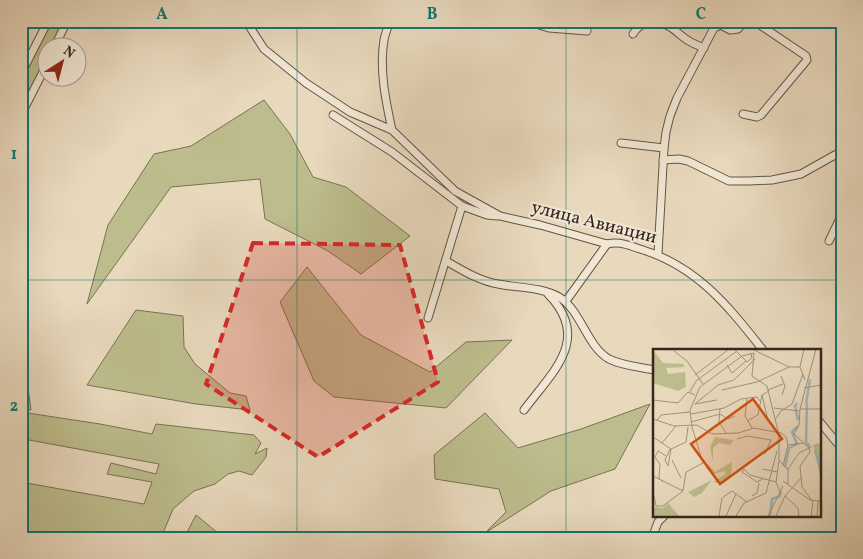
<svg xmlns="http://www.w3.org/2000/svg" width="863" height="559" font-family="Vollkorn,serif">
  <rect width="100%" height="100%" fill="#e8d8bc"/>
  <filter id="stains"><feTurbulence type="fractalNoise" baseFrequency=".004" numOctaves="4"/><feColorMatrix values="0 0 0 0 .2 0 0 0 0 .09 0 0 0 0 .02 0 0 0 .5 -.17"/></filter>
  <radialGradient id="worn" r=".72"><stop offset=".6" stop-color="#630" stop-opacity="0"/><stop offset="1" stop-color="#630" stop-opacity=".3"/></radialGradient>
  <g fill="#bdbc8c" stroke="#797255">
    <path d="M51 21H64L51 47 48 48 47 55 21 109V82Z"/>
    <path d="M264 100 290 134 313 177 346 187 410 236 361 274 328 251 265 219 260 179 171 187 87 304 108 225 154 154 191 146Z"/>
    <path d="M307 267 361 335 430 372 466 342 512 340 446 408 334 397 314 381 280 302Z"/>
    <path d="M21 298C30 310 23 333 21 347Z"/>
    <path d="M136 310 183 316 184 347 195 364 230 393 246 396 250 410 196 404 87 385Z"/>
    <path d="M21 362 26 372 31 410 21 409Z"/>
    <path d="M650 404 615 469 551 491 485 533 506 512 499 489 435 479 434 455 485 413 518 448 581 429Z"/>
    <path d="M21 412 100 424 152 434 156 424 254 435 261 443 255 454 267 448 266 457 252 475 239 471 228 474 215 484 194 491 173 509 161 538H21V482L144 504 152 482 107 474 111 463 156 474 159 464 29 440 25 428 21 427Z"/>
    <path d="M196 515 224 538H184Z"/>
  </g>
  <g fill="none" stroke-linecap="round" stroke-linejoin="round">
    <defs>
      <g id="street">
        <path d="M246 21 264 49 306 83 350 112 392 130 455 191 500 216 540 225 607 244C620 241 627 245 640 249 697 266 728 306 763 350"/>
        <path d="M390 21C388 27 385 34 384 40 379 70 386 102 392 130"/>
        <path d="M526 21 549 28 587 31"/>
        <path d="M633 34C641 20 657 19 670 27 677 31 683 38 689 41 694 44 699 46 704 48"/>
        <path d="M54 48 67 21"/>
        <path d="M21 74 48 21"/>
        <path d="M743 114 757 117 761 115 807 60 806 56 754 21"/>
        <path d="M21 115 48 62"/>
        <path d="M333 115 392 152 462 206 487 215 497 216"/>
        <path d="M621 143 664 148"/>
        <path d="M663 160 679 159 688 161 729 181H749L772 180 801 174 842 151"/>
        <path d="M829 241 842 214"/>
        <path d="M658 254 664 148 666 132 670 116 677 98 714 28 721 25 730 30 738 29 745 21"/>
        <path d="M446 261C462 270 479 281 498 284 517 288 542 287 559 297 581 310 587 347 609 359 623 366 640 367 654 370"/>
        <path d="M566 301 607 244"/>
        <path d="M428 318 462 206"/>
        <path d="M524 410C553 371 592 339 548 294"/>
        <path d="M819 421 842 449"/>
        <path d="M652 538 658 522 665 515"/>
      </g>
      <path id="secondary" d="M840 538 842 535"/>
    </defs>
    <use href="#street" stroke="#625446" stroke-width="9"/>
    <use href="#secondary" stroke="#35281e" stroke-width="12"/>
    <use href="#street" stroke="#f0e6d3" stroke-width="7"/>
    <use href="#secondary" stroke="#f0e6d3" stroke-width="10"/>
  </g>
  <path fill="#d62828" fill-opacity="0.2" stroke="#d62828" stroke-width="4" stroke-dasharray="10 6" stroke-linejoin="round" d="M253 243 400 245 438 382 318 457 206 384Z"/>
  <path fill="none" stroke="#0f766e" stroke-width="1" stroke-opacity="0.55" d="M297 21V538M566 21V538M21 280H842"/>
  <g text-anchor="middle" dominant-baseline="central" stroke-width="4.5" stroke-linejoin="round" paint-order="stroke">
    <g font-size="18" fill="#35281e" stroke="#f0e6d3">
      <text transform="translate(594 223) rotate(14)">улица Авиации</text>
    </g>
  </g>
  <g transform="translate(653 349)">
    <rect width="168" height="168" fill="#e8d8bc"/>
    <path d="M0 1 10 14 31 15V18L13 19 15 25 32 23 33 38 25 42 0 34ZM62 88 80 91 78 96 66 94 60 99V112L57 98ZM166 94 168 97 167 127 160 96ZM79 113 78 128 68 135 60 133 74 124 70 123 74 121 61 125 53 119 55 115 62 123ZM59 131 49 144 41 148 35 143ZM15 154 26 167H0V158L10 159Z" fill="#bdbc8c"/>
    <path fill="none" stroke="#9cb7bc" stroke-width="2.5" d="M144 54 142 57 145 71M154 54 153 93 158 99M153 55 157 30M162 102 168 120M132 118 136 99 144 95 139 83 145 77M117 167 119 150 127 147 128 142"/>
    <path fill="none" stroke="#a0927d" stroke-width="1" d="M81 0 94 13 99 9 98 4M99 0 136 18H147M151 0 147 18 152 31M163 0 147 60H168M21 2 34 12 50 35M74 16 79 24 93 12M42 26 76 0M128 27 132 37 129 46M151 39 168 36M69 41 104 33 136 18M115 41 130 35M37 43 43 32 84 2M109 46 115 71M94 49 92 67 99 79M0 51 25 54 35 43 42 46M42 55 65 36 81 31 102 10M42 55 64 51M67 59 66 73 73 84M121 59 146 62M147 60 146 76 141 85 156 99M38 65 71 59 88 50 104 48 107 52M0 70 21 77 44 76 59 85 85 84 101 79 128 84 133 88 135 96 130 117M4 71 8 66 37 63M122 71 128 62 139 55 150 25M94 72 105 66 109 46 116 42M38 73 67 65 75 70 82 67M0 88 18 100M84 90 94 87 118 91 112 105M9 94 23 77M135 96 151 94M156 99 157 103 147 117 149 138 160 153 158 167M18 100 33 93 35 78M19 111 28 129M126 112 123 133 127 143M15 117 12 111 17 100M15 117 18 100M91 120 97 126 123 133M91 120 89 123 104 133 110 130M109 120 125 123M135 120 146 104 156 99M0 127 30 142M130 132 157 151 168 152M10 133 6 129 7 115 2 108 5 102 13 107M135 135V119M0 143 3 157H10L30 142 33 123 50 114 39 78 37 61 47 38 89 7 101 4 99 27 114 37 126 86V111L134 120M99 147 104 144 106 134M132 147 145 159 146 167M66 167 69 149 79 142 94 153M73 167 83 145M83 167 91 154 113 144 124 102M115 167 130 137M123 167 132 147 148 129M164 167 165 152"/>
    <path fill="#cd520f" fill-opacity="0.15" stroke="#cd520f" stroke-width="2.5" d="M100 50 129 90 67 135 38 95Z"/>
    <rect width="168" height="168" fill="none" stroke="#35281e" stroke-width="2.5"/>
  </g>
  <rect width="863" height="559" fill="none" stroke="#e8d8bc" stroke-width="55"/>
  <g transform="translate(62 62) rotate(36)"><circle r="24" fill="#f0e6d3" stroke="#a59a8b"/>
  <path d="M0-4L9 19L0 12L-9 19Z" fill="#8f2418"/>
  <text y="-8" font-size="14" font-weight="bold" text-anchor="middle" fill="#35281e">N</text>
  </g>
  <rect x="28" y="28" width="808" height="504" fill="none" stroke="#0f766e" stroke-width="2"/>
  <g font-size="16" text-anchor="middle" font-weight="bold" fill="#0f766e">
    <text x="162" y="19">A</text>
    <text x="432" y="19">B</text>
    <text x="701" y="19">C</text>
    <text x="14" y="159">1</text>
    <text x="14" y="411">2</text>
  </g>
  <rect width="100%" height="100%" filter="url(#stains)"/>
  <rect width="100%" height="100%" fill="url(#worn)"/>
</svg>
